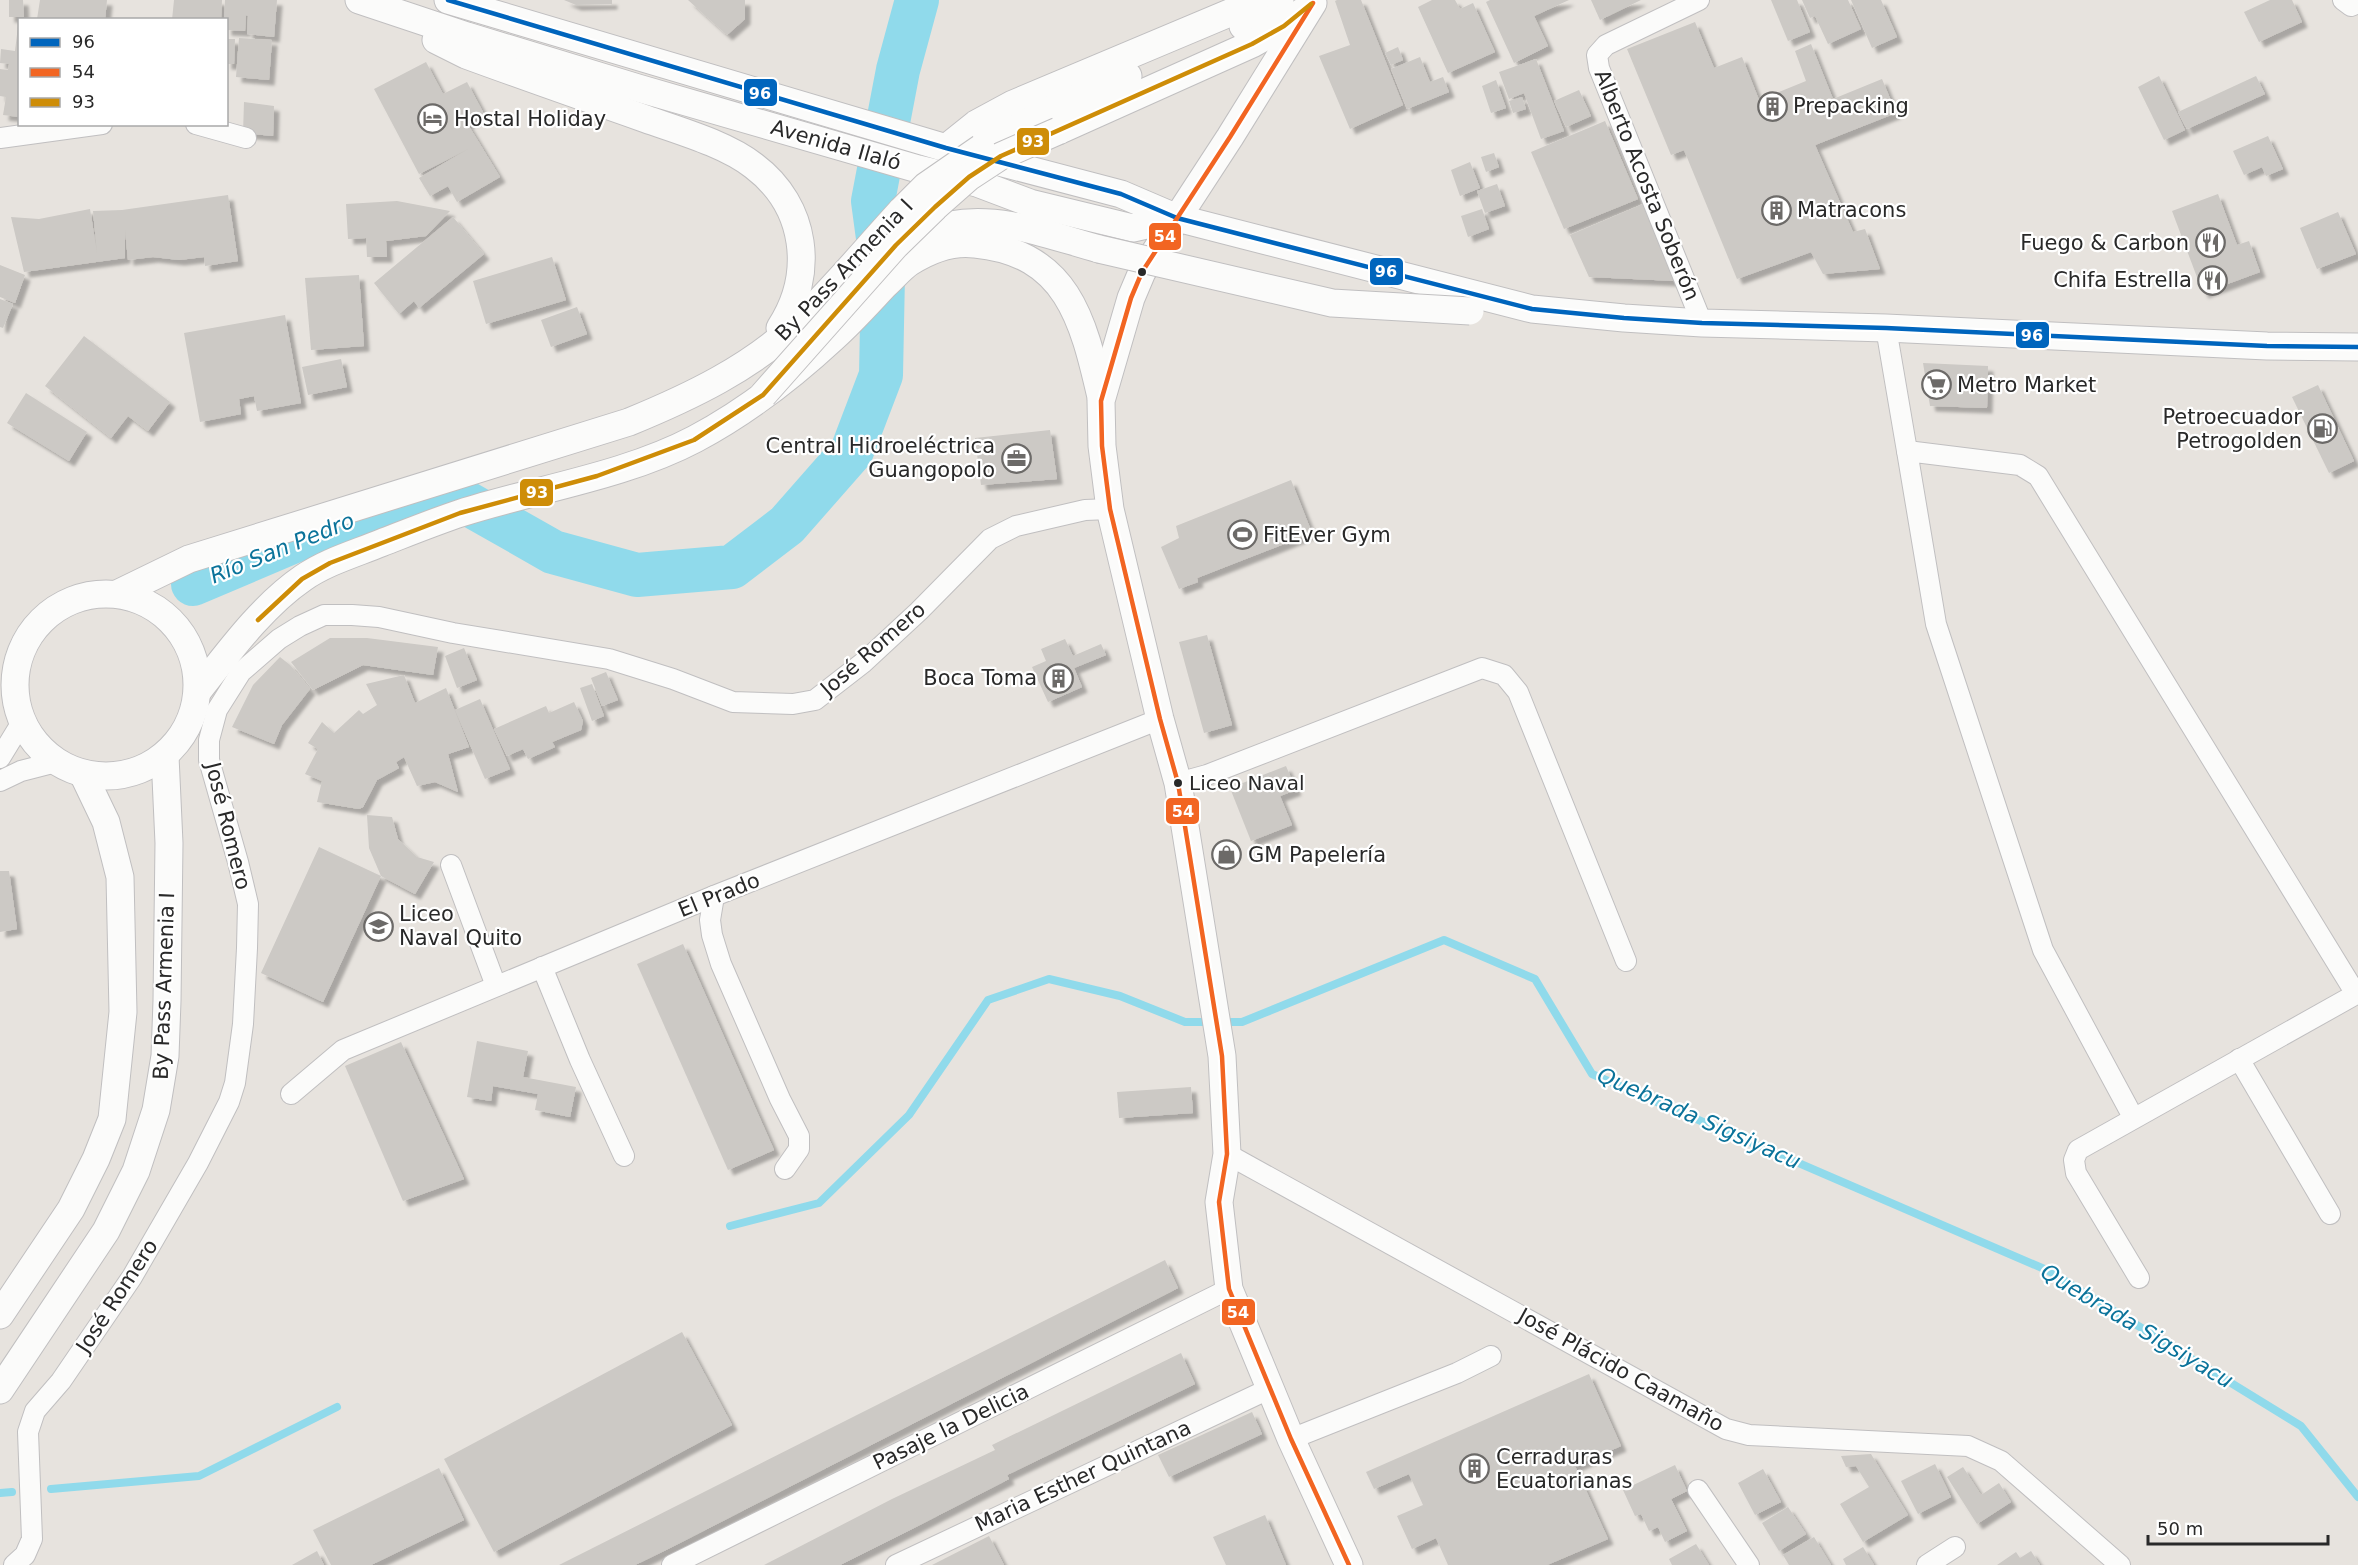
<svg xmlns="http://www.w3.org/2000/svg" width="2358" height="1565" font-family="'DejaVu Sans',sans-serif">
  <defs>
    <filter id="shadow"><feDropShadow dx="5.5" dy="5.5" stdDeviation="1.5" flood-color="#0004"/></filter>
  </defs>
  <rect width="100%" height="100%" fill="#e7e3de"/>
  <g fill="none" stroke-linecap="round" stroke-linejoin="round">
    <g stroke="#90daeb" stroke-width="8">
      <path d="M730 1226 819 1203 909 1115 988 1000 1049 979 1120 996 1185 1022H1242L1444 940 1535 979 1592 1074 2049 1271 2301 1426 2358 1497"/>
      <path d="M51 1489 199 1476 337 1407"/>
      <path d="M0 1493 12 1492"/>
    </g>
    <path stroke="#90daeb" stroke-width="44" d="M193 584 346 519 458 498 553 552 637 575 732 567 787 525 852 451 881 375 883 275 873 201 898 70 917 0"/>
  </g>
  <g fill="#ccc9c5" filter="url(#shadow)">
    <path d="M9 0H23L24 17H9Z"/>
    <path d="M40 0H107L105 20 37 19Z"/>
    <path d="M174 0H222L221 20H172Z"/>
    <path d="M225 0H277L274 37 247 34 248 16 246 15 245 31 226 30V20H224Z"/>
    <path d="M564 0H612V4L576 5Z"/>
    <path d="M688 0H745V19L727 35Z"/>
    <path d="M1337 0H1361L1403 105 1350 129 1319 56 1350 45 1335 1Z"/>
    <path d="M1432 0H1455L1460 9 1473 3 1495 52 1448 73 1418 7Z"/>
    <path d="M1490 0H1569L1534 16 1548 46 1514 63 1486 2Z"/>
    <path d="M1591 0H1641L1600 20Z"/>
    <path d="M1771 0H1797L1810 32 1788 41Z"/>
    <path d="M1802 0H1848L1861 29 1828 44 1815 16 1810 18Z"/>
    <path d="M1851 0H1881L1897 37 1872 48Z"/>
    <path d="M2270 0H2292L2302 22 2259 42 2244 12Z"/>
    <path d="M1695 22 1714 68 1742 57 1759 100 1806 81 1795 51 1811 44 1833 99 1882 79 1896 113 1815 145 1853 232 1865 229 1880 269 1823 274 1811 252 1737 279 1684 150 1671 155 1627 49Z"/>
    <path d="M18 26H20V117L3 115 6 97 0 96V69L8 70 9 64 0 63 1 49 15 51Z"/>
    <path d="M239 38 272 40 269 80 236 77Z"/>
    <path d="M226 39H235L234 64H226Z"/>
    <path d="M1398 47 1403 60 1391 65 1385 53Z"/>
    <path d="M1420 57 1430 82 1443 77 1449 92 1407 109 1391 69Z"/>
    <path d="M1536 59 1564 131 1541 139 1524 93 1509 99 1499 72Z"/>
    <path d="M426 62 443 94 467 82 484 114 467 123 500 177 457 202 448 186 430 196 419 178 468 149 419 174 374 89Z"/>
    <path d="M2159 76 2185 130 2164 140 2138 87Z"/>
    <path d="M2256 76 2265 94 2187 129 2178 112Z"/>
    <path d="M1496 80 1506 108 1491 113 1482 86Z"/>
    <path d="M1579 90 1591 116 1566 127 1554 101Z"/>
    <path d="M1522 97 1526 109 1513 113 1509 101Z"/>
    <path d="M244 102 274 106 273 136 243 133Z"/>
    <path d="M1605 121 1638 199 1564 229 1531 152Z"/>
    <path d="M2268 136 2283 169 2266 176 2262 167 2244 175 2233 151Z"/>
    <path d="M1494 153 1499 167 1486 172 1481 157Z"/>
    <path d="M1470 162 1480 188 1460 196 1451 170Z"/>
    <path d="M1497 184 1505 206 1485 213 1477 191Z"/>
    <path d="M2218 194 2237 245 2249 241 2260 272 2203 293 2172 211Z"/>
    <path d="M228 195 238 261 205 266 204 257 179 260 153 257 128 260 125 230V258L24 272 11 217 39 219 90 209 97 253 93 211 122 210Z"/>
    <path d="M397 201 450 211 426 236 386 241 387 257H367L366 238 348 239 346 204Z"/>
    <path d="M1643 204 1676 281 1589 277 1570 235Z"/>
    <path d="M1482 209 1489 229 1468 237 1461 216Z"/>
    <path d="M2338 212 2356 254 2317 269 2300 228Z"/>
    <path d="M453 217 484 254 419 308 414 301 399 314 374 283Z"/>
    <path d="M552 257 566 300 486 324 473 281Z"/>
    <path d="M0 265 25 275 15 303 0 297Z"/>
    <path d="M359 275 364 346 311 350 305 278Z"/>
    <path d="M0 299 13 304 3 328 0 327Z"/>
    <path d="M577 307 587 334 551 347 541 320Z"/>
    <path d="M285 315 301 403 257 411 254 396 239 399 241 414 200 422 184 333Z"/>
    <path d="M84 336 170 402 148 431 128 416 111 438 45 386Z"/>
    <path d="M341 359 347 387 308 395 302 367Z"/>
    <path d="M1923 363 1988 366 1987 408 1930 406Z"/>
    <path d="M2318 385 2354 461 2329 473 2292 397Z"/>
    <path d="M26 393 87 432 69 461 7 423Z"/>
    <path d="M1050 430 1057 479 981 485 975 438Z"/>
    <path d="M1291 480 1312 533 1197 578 1198 582 1179 589 1161 547 1179 538 1176 526Z"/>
    <path d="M1207 635 1232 725 1204 733 1179 642Z"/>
    <path d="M330 638H367L438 647 433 675 363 665 313 690 291 662Z"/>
    <path d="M1065 639 1073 656 1101 644 1106 655 1074 668 1082 687 1048 702 1032 667 1046 661 1041 649Z"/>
    <path d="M464 648 477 680 457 688 445 656Z"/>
    <path d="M280 657 290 665 310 689 282 725 274 744 232 727 253 685Z"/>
    <path d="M606 672 618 700 602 706 591 678Z"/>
    <path d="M404 675 415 703 446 688 469 747 448 754 458 792 435 782 417 786 404 757 396 762 399 768 377 780 363 807 359 809 317 802 322 781 305 774 318 749 308 743 322 722 334 733 359 710 363 714 377 705 366 684Z"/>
    <path d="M592 684 604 716 592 721 580 688Z"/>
    <path d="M480 699 510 769 485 779 455 710Z"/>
    <path d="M574 702 583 721 581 730 552 742 555 747 528 759 523 749 507 756 494 729 546 706 549 713Z"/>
    <path d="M1286 766 1296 790 1280 796 1292 825 1251 841 1230 788Z"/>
    <path d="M367 815 392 817 398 839 417 857 434 862 415 894 381 876 323 1002 261 973 319 847 381 876 369 848Z"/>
    <path d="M0 871H9L17 929 0 932Z"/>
    <path d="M683 944 774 1150 728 1170 637 964Z"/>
    <path d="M477 1041 528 1051 523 1077 576 1087 570 1117 535 1110 538 1094 493 1086 491 1101 467 1097Z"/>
    <path d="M401 1042 464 1179 403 1201 345 1066Z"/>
    <path d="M1191 1087 1193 1113 1119 1118 1117 1092Z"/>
    <path d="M1165 1260 1178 1288 668 1549 635 1565H559Z"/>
    <path d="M682 1332 732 1425 494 1552 444 1459Z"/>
    <path d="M1181 1353 1195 1384 1007 1475 1009 1479 910 1530 840 1565H764L892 1499 995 1450 992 1445Z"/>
    <path d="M1589 1374 1621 1446 1575 1466 1608 1539 1547 1565H1448L1436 1538 1412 1549 1397 1516 1423 1505 1409 1474 1374 1489 1366 1472Z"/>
    <path d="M1252 1412 1262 1434 1169 1477 1158 1455Z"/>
    <path d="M1871 1454 1908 1515 1863 1542 1840 1504 1869 1487 1856 1466 1846 1467 1841 1456Z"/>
    <path d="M1935 1464 1951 1497 1918 1514 1901 1481Z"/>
    <path d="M1675 1465 1687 1491 1671 1499 1687 1531 1665 1542 1658 1527 1649 1531 1641 1514 1635 1516 1623 1490Z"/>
    <path d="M1963 1467 1981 1495 1999 1483 2011 1502 1977 1524 1947 1477Z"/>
    <path d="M439 1468 464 1520 371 1565H331L313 1530Z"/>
    <path d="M1763 1469 1781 1502 1755 1515 1738 1483Z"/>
    <path d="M1788 1507 1806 1534 1779 1551 1762 1523Z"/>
    <path d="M1265 1515 1286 1565H1226L1213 1537Z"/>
    <path d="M989 1536 1004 1565H932Z"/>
    <path d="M1814 1537 1831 1565H1789L1783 1555Z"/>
    <path d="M1696 1544 1709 1565H1672L1669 1559Z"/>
    <path d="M1863 1547 1874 1565H1846L1843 1559Z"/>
    <path d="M317 1551 324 1565H292Z"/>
    <path d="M2031 1551 2040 1565H1997L2016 1552 2020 1558Z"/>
  </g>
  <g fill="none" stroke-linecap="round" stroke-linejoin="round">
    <defs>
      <g id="street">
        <path d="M1699 0 1606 45 1597 55 1599 68 1702 323"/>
        <path d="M2343 0 2351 6 2358 3"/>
        <path d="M196 124 246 138"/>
        <path d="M0 138 102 124"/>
        <path d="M1886 328 1907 451"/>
        <path d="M0 758 22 722"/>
        <path d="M0 781 21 771 56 762"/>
        <path d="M1178 783 1207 775 1482 668 1504 675 1518 692 1626 961"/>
        <path d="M451 865 496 986"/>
        <path d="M714 896 710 920 712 935 721 964 780 1099 799 1136V1149L785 1169"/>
        <path d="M542 967 580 1060 624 1156"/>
        <path d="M2239 1059 2330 1214"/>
        <path d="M291 1094 343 1050 714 896 1160 719"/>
        <path d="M2133 1117 2043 950 1936 624 1907 451 2020 465 2038 476 2356 994"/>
        <path d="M1227 1154 1726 1429 1749 1435 1968 1446 2001 1461 2120 1565"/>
        <path d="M2139 1278 2076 1173 2074 1160 2078 1150 2358 993"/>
        <path d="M1291 1439 1457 1373 1491 1356"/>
        <path d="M1698 1490 1749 1565"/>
        <path d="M14 1565 25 1555 32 1539 28 1432 35 1411 61 1381 132 1277 198 1163 229 1102 235 1083 243 1024 247 948 248 904 238 862 209 760V740L217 710 241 672 279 639 300 626 324 615H352L379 617 453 633 609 659 673 679 733 702 793 704 815 700 864 662 919 611 990 539 1016 526 1085 510 1110 509"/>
        <path d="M672 1565 1229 1289"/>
        <path d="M896 1565 1271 1388"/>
        <path d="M1927 1565 1955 1547"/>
      </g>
      <g id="secondary">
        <path d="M359 0 467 36 638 88 918 169 977 183 1030 203 1133 228 1177 218"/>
        <path d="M448 0 946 148 1121 194 1177 218 1532 309 1624 318 1702 323 1886 328 2267 346 2358 347"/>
        <path d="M1313 3 1230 137 1142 272 1131 298 1101 401 1102 446 1110 509 1160 719 1178 783 1222 1056 1227 1154 1219 1202 1229 1289 1291 1439 1349 1565"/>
        <path d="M1243 26 1270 10 1280 0"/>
        <path d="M436 40 466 55C526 77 586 98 646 119 680 131 726 144 754 166 807 206 815 274 780 328"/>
        <path d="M1058 131 1252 44 1284 26 1302 12"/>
        <path d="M946 148 976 124 1013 104 1246 6 1256 0"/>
        <path d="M981 148 1047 111 1128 76"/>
        <path d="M902 243C918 237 934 228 950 225 1001 215 1051 236 1099 249"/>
        <circle cx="106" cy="685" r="91"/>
        <path d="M117 594 189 559 629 422C690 397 751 368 799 322 835 287 868 247 902 210"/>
        <path d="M198 691C228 653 262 606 303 578 326 562 354 554 381 543 407 533 434 522 461 513 536 489 625 476 695 439 744 413 792 376 833 338 851 322 868 303 885 285 893 278 901 268 910 262 929 250 952 241 975 244 1067 253 1083 319 1101 397"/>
        <path d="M0 1315 71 1209 96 1159 112 1119 123 1012 120 877 106 822 83 774"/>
        <path d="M0 1390 106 1231 136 1171 156 1110 165 1056 167 1001 169 843 165 756"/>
      </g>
    </defs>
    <use href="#street" stroke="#c0bfc0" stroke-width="22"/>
    <use href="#secondary" stroke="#c0bfc0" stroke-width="29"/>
    <use href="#street" stroke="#fbfbfa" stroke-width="20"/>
    <use href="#secondary" stroke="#fbfbfa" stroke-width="27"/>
    <defs>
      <g id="secondary-bridge">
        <path d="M902 210 926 186 981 148"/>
        <path d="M1099 249 1332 303 1470 311"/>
        <path d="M763 395 896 245 935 207 969 177 1001 156 1058 131"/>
      </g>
    </defs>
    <use href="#secondary-bridge" stroke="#c0bfc0" stroke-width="29" stroke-linecap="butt"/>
    <use href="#secondary-bridge" stroke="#fbfbfa" stroke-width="27"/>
    <defs>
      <path id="bus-1" d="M448 0 946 148 1121 194 1177 218 1532 309 1624 318 1702 323 1886 328 2267 346 2358 347"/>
      <path id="bus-2" d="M1313 3 1230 137 1142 272 1131 298 1101 401 1102 446 1110 509 1160 719 1178 783 1222 1056 1227 1154 1219 1202 1229 1289 1291 1439 1349 1565"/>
      <path id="bus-3" d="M258 620 302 579 330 563 460 513 597 476 694 440 763 395 896 245 935 207 969 177 1001 156 1252 44 1284 26 1311 4"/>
    </defs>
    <use href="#bus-1" stroke="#fff" stroke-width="9"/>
    <use href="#bus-2" stroke="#fff" stroke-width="9"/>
    <use href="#bus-3" stroke="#fff" stroke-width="9"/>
    <use href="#bus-1" stroke="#0065bd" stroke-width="4.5"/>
    <use href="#bus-2" stroke="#f26522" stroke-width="4.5"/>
    <use href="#bus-3" stroke="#ce8d08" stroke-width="4.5"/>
  </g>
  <defs>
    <symbol id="building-ring" viewBox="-11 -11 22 22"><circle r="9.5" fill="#fff" stroke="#6c6a68" stroke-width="1.5"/><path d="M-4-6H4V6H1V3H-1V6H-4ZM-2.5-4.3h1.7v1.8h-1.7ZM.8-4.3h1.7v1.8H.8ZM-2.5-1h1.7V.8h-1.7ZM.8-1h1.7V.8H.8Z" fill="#6c6a68"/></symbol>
    <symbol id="hotel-ring" viewBox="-11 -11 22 22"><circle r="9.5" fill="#fff" stroke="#6c6a68" stroke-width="1.5"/><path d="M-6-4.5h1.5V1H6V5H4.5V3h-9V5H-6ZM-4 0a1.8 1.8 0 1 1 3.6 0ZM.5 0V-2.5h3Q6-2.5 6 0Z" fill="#6c6a68"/></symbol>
    <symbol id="restaurant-ring" viewBox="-11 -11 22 22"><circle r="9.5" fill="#fff" stroke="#6c6a68" stroke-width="1.5"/><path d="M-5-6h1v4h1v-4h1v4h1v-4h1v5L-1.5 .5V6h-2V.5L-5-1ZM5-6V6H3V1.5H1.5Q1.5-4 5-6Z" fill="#6c6a68"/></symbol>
    <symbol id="supermarket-ring" viewBox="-11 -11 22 22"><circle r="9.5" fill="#fff" stroke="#6c6a68" stroke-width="1.5"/><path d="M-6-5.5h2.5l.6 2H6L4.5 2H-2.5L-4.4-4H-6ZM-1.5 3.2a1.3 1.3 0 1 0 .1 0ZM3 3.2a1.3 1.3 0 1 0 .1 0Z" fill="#6c6a68"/></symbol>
    <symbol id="fuel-ring" viewBox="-11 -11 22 22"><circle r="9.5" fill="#fff" stroke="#6c6a68" stroke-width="1.5"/><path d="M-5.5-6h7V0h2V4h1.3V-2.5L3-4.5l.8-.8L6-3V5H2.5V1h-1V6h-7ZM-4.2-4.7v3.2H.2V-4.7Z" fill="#6c6a68"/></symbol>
    <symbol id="office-ring" viewBox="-11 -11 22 22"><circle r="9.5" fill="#fff" stroke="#6c6a68" stroke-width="1.5"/><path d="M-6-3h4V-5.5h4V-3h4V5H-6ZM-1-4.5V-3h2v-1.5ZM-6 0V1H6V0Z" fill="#6c6a68"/></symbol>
    <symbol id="stadium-ring" viewBox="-11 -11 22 22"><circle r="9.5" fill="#fff" stroke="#6c6a68" stroke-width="1.5"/><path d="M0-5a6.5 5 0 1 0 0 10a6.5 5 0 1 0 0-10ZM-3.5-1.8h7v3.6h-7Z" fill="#6c6a68"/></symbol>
    <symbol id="shop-ring" viewBox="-11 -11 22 22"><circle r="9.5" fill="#fff" stroke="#6c6a68" stroke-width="1.5"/><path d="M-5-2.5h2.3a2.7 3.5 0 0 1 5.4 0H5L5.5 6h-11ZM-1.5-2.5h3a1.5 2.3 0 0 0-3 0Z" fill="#6c6a68"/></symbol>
    <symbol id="school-ring" viewBox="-11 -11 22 22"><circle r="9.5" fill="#fff" stroke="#6c6a68" stroke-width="1.5"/><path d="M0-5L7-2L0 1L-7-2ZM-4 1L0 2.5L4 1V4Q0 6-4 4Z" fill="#6c6a68"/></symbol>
  </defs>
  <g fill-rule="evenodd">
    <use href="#building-ring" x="1756" y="90" width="33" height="33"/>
    <use href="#hotel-ring" x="416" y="102" width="33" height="33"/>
    <use href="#building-ring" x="1760" y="194" width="33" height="33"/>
    <use href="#restaurant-ring" x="2194" y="226" width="33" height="33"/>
    <use href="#restaurant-ring" x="2196" y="264" width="33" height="33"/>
    <use href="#supermarket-ring" x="1920" y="368" width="33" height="33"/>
    <use href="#fuel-ring" x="2306" y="412" width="33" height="33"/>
    <use href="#office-ring" x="1000" y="442" width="33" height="33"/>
    <use href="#stadium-ring" x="1226" y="518" width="33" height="33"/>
    <use href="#building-ring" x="1042" y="662" width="33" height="33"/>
    <use href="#shop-ring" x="1210" y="838" width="33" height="33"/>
    <use href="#school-ring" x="362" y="910" width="33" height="33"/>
    <use href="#building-ring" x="1458" y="1452" width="33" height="33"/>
  </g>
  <g fill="#292929" stroke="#fff" stroke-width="2">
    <circle cx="1142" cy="272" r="5"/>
    <circle cx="1178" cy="783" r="5"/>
  </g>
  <g text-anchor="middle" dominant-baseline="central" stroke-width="4.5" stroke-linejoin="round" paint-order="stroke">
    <g font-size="20" fill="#292929" stroke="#fff" text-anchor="start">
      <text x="1189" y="783">Liceo Naval</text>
    </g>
    <g font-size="21" fill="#292929" stroke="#fff" text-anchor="start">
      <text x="1793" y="106">Prepacking</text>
      <text x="454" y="119">Hostal Holiday</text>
      <text x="1797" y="210">Matracons</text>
      <text x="2189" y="243" text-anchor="end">Fuego &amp; Carbon</text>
      <text x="2192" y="280" text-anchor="end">Chifa Estrella</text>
      <text x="1957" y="385">Metro Market</text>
      <text x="2302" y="417" text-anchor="end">Petroecuador<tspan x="2302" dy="24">Petrogolden</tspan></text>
      <text x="995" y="446" text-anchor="end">Central Hidroeléctrica<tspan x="995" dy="24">Guangopolo</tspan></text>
      <text x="1263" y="535">FitEver Gym</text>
      <text x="1037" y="678" text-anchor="end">Boca Toma</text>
      <text x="1248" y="855">GM Papelería</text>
      <text x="399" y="914">Liceo<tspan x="399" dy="24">Naval Quito</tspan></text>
      <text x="1496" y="1457">Cerraduras<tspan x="1496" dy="24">Ecuatorianas</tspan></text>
    </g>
    <g font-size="21" fill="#292929" stroke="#fff">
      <text transform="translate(836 145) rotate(16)">Avenida Ilaló</text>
      <text transform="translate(1647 185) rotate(68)">Alberto Acosta Soberón</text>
      <text transform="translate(844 270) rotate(-46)">By Pass Armenia I</text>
      <text transform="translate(873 649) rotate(-41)">José Romero</text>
      <text transform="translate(228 826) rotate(76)">José Romero</text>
      <text transform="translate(719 895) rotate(-22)">El Prado</text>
      <text transform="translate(164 986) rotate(-88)">By Pass Armenia I</text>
      <text transform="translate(117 1296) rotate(-57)">José Romero</text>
      <text transform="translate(1621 1370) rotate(29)">José Plácido Caamaño</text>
      <text transform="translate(951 1427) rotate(-26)">Pasaje la Delicia</text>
      <text transform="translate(1083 1476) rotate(-25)">Maria Esther Quintana</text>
    </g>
    <g font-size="22" font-style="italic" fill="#0b739a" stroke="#fff">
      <text transform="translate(282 548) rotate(-22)">Río San Pedro</text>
      <text transform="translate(1699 1118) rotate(24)">Quebrada Sigsiyacu</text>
      <text transform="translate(2137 1326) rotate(31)">Quebrada Sigsiyacu</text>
    </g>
  </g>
  <g stroke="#fff" stroke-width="2">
    <rect x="743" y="78" width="35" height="29" rx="6" fill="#0065bd"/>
    <rect x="1016" y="127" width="34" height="29" rx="6" fill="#ce8d08"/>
    <rect x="1148" y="222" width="34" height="29" rx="6" fill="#f26522"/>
    <rect x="1369" y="257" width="35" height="29" rx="6" fill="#0065bd"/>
    <rect x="2015" y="321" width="35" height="28" rx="6" fill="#0065bd"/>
    <rect x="519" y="478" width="35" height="29" rx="6" fill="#ce8d08"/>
    <rect x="1165" y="797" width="35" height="28" rx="6" fill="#f26522"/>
    <rect x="1221" y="1298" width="35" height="28" rx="6" fill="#f26522"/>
  </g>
  <g font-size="16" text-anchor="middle" font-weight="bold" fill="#fff">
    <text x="760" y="99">96</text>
    <text x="1033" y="147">93</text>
    <text x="1165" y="242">54</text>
    <text x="1386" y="277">96</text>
    <text x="2032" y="341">96</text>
    <text x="537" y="498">93</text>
    <text x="1183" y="817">54</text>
    <text x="1238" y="1318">54</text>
  </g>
  <rect x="18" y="18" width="210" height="108" fill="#ffffff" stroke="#a9a9a9" stroke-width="1.5"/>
  <rect x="30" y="38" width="30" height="9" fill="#0065bd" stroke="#a9a9a9" stroke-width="1.5"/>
  <text x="72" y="48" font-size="18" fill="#292929">96</text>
  <rect x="30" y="68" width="30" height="9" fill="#f26522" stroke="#a9a9a9" stroke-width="1.5"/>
  <text x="72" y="78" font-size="18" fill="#292929">54</text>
  <rect x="30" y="98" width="30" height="9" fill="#ce8d08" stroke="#a9a9a9" stroke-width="1.5"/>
  <text x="72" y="108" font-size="18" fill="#292929">93</text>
  <path d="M2148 1535v9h180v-9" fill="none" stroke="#292929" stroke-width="3"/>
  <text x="2157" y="1535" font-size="18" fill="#292929" stroke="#ffffff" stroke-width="4.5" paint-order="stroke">50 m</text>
</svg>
